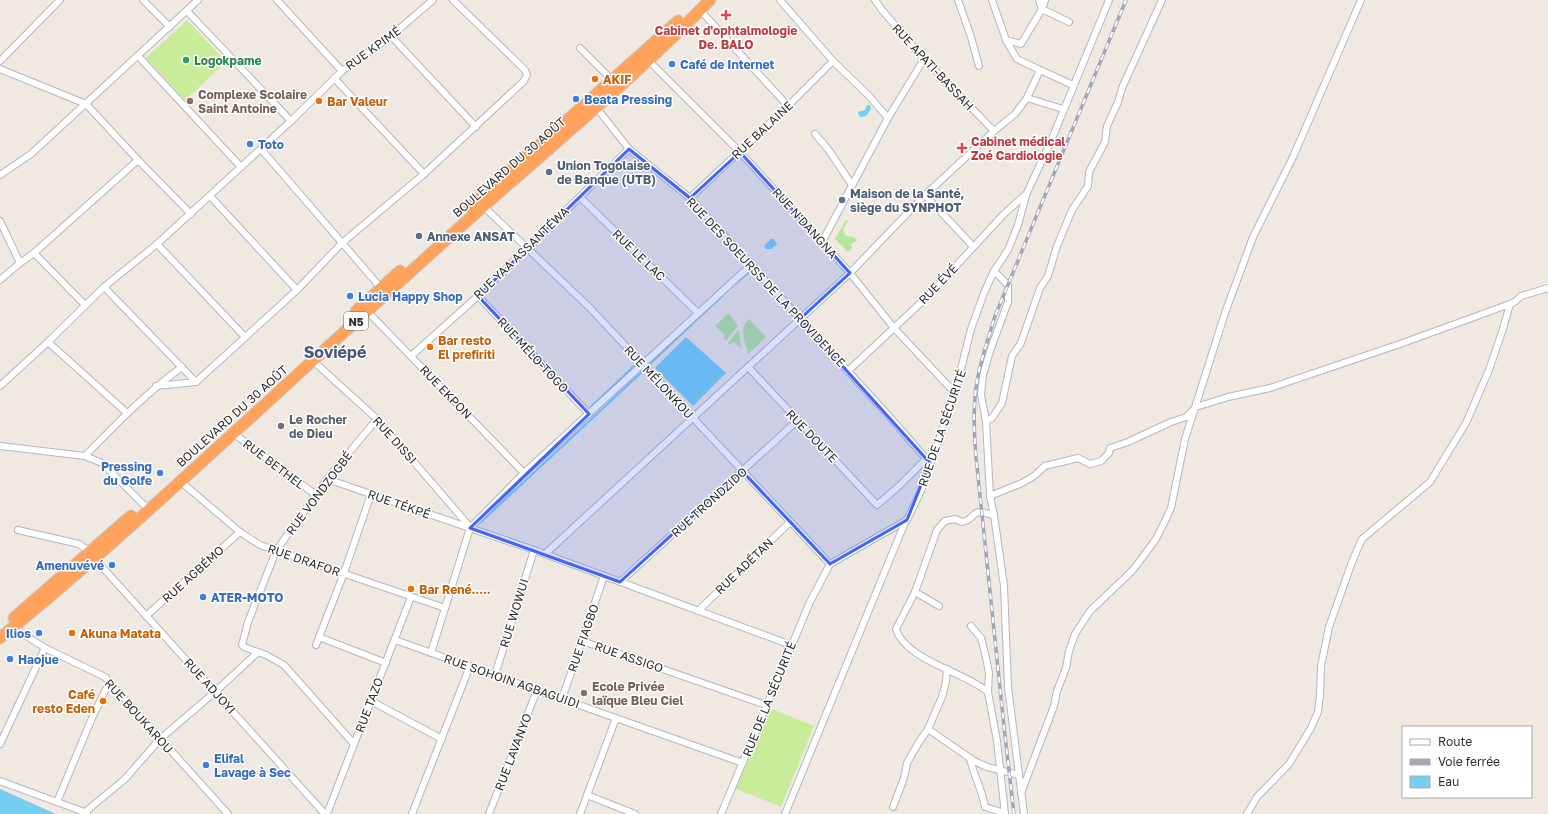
<svg xmlns="http://www.w3.org/2000/svg" width="1548" height="814" font-family="'Golos Text',sans-serif">
  <rect width="100%" height="100%" fill="#efe9e1"/>
  <g fill="#b6e59e">
    <path d="M846 220 848 221 843 229 845 235 850 237 851 236 858 240 852 243 851 245 852 248 848 252 835 239Z"/>
    <path d="M729 313 738 326 726 341 724 339 725 335 715 326Z"/>
    <path d="M749 319 766 337 748 354C745 341 738 329 749 319Z"/>
    <path d="M739 329 741 348 733 342 730 345 728 343Z"/>
  </g>
  <g fill="#c9ec9a">
    <path d="M187 20 226 62 185 100 146 58Z"/>
    <path d="M767 707 814 726 781 807 734 788Z"/>
  </g>
  <g fill="#75cff0">
    <path d="M867 105H870L871 108C869 113 867 117 861 117L859 116 858 112 865 110Z"/>
    <path d="M771 239H774L777 244 771 249H766L764 246Z"/>
    <path d="M686 337 726 373 693 406 655 368Z"/>
    <path d="M0 789 56 814H0Z"/>
  </g>
  <g fill="none" stroke-linecap="round" stroke-linejoin="round">
    <g stroke="#75cff0" stroke-width="2">
      <path d="M735 284 748 273"/>
      <path d="M650 364 723 295"/>
      <path d="M591 407 634 366"/>
      <path d="M481 522 642 372"/>
    </g>
    <defs>
      <g id="street">
        <path d="M143 0 170 27"/>
        <path d="M277 0 342 71"/>
        <path d="M780 0 833 61 869 96 888 118"/>
        <path d="M875 0 882 10 924 59 994 131"/>
        <path d="M958 0 971 37 979 66"/>
        <path d="M992 0 1006 40 1017 59 1040 70 1027 98 1063 109"/>
        <path d="M1039 0 1042 9 1069 22"/>
        <path d="M700 10 788 106"/>
        <path d="M187 11 291 121"/>
        <path d="M391 36 476 127"/>
        <path d="M1006 40 1021 44 1042 9 1045 0"/>
        <path d="M580 48 613 81"/>
        <path d="M138 56 241 167"/>
        <path d="M648 60 740 152 822 242 850 273 894 328 955 393"/>
        <path d="M0 61 60 0"/>
        <path d="M0 69 86 104 138 160 191 214"/>
        <path d="M1040 70 1073 85"/>
        <path d="M334 78 424 174"/>
        <path d="M596 107 629 149 690 198 888 415 930 463"/>
        <path d="M815 134 828 149 852 185"/>
        <path d="M261 149 381 288"/>
        <path d="M0 175 31 154 198 0"/>
        <path d="M925 195 970 243 973 247"/>
        <path d="M210 196 297 290"/>
        <path d="M580 197 698 313"/>
        <path d="M690 198 788 106 833 61"/>
        <path d="M483 206 589 307 830 564"/>
        <path d="M0 221 20 263"/>
        <path d="M822 242 888 118 924 59"/>
        <path d="M157 244 245 337"/>
        <path d="M34 253 84 304"/>
        <path d="M994 271 1008 285V302L990 351 983 375 981 395 986 421 990 496 994 515 1004 586 1008 687 1024 814"/>
        <path d="M0 280 20 263 34 253 138 160"/>
        <path d="M104 287 196 382"/>
        <path d="M478 296 589 414"/>
        <path d="M367 311 524 473"/>
        <path d="M48 342 127 413"/>
        <path d="M411 356 478 296 629 149"/>
        <path d="M312 360 377 419 470 527"/>
        <path d="M748 367 877 505 898 487 926 459"/>
        <path d="M848 371 928 296 1004 214 1025 195"/>
        <path d="M0 386 48 342 104 287 157 244 291 121 342 71 391 36 433 0"/>
        <path d="M156 386 196 382 297 290 342 243 424 174 524 81 527 75 525 70 453 0"/>
        <path d="M986 421 992 418 1002 403 1012 356 1021 343 1040 288 1048 276 1057 246 1072 210 1088 186 1089 172 1105 142 1107 126 1118 102 1122 88 1162 0"/>
        <path d="M233 433 316 495"/>
        <path d="M0 446 85 456 102 463 149 510"/>
        <path d="M85 456C116 424 146 393 182 367"/>
        <path d="M327 479 534 550 791 645"/>
        <path d="M180 481 240 532 260 545 445 608"/>
        <path d="M990 496 1022 483 1034 476 1045 466 1078 458 1090 464 1101 461 1109 453 1110 448 1128 442 1171 422 1186 417 1196 407 1228 397 1270 388 1400 344 1510 304 1516 301 1521 296 1548 288"/>
        <path d="M18 530 79 544 90 552"/>
        <path d="M545 554 850 273 925 195 994 131 1015 114 1027 98"/>
        <path d="M95 559 325 814"/>
        <path d="M620 582 797 421"/>
        <path d="M915 592 939 606"/>
        <path d="M698 611 790 522"/>
        <path d="M146 616 240 532"/>
        <path d="M971 626 981 638 985 653 989 673 988 692 997 741 1005 814"/>
        <path d="M14 628 45 648 105 677 228 814"/>
        <path d="M319 637 386 663"/>
        <path d="M395 640 743 763"/>
        <path d="M582 641 766 705"/>
        <path d="M316 645 344 573 371 494"/>
        <path d="M431 653 470 528 524 473 751 265"/>
        <path d="M495 675 534 550"/>
        <path d="M988 692C965 672 905 660 896 629L915 592 937 530 945 521 955 519 962 522 968 520 976 513 981 512 994 515"/>
        <path d="M562 699 604 576"/>
        <path d="M371 701 442 739"/>
        <path d="M928 729 974 761 987 767 1019 775"/>
        <path d="M0 744 45 648"/>
        <path d="M354 744 284 665 266 655 244 647 242 645 248 622 276 551 327 479 377 419"/>
        <path d="M970 758C973 774 982 789 985 807L1005 813"/>
        <path d="M0 781 87 813"/>
        <path d="M1021 793 1054 706 1057 691 1066 668 1069 651 1075 634 1090 611 1133 570 1156 539 1164 523 1171 508 1185 439 1225 313 1253 237 1293 157 1361 0"/>
        <path d="M587 795 635 814"/>
        <path d="M57 802 92 718 105 691 110 684"/>
        <path d="M893 807 904 778 907 763 919 742 928 729 942 697 946 682 947 669"/>
        <path d="M85 812 125 779 160 739 215 692 257 653"/>
        <path d="M327 814 411 597"/>
        <path d="M412 814 470 666"/>
        <path d="M489 814 537 690"/>
        <path d="M580 814 616 718"/>
        <path d="M721 814 810 602 830 564 907 520 921 491 955 393 971 329 984 293 994 271 1008 250 1018 225 1026 195 1051 141 1109 0"/>
        <path d="M785 814 906 520"/>
        <path d="M1247 814 1257 797 1289 764 1311 728 1318 712 1320 695 1321 666 1329 627 1352 562 1362 539 1430 482 1466 423 1489 370 1503 329 1510 304"/>
      </g>
      <g id="highway">
        <path d="M470 207 678 21"/>
        <path d="M356 311 400 271"/>
        <path d="M14 618 131 516"/>
        <path d="M0 638C136 527 263 404 394 287 442 243 491 199 541 156 598 106 657 55 710 0"/>
      </g>
    </defs>
    <use href="#street" stroke="#b4b7c1" stroke-width="8"/>
    <use href="#highway" stroke="#c9c9c9" stroke-width="13"/>
    <use href="#street" stroke="#fff" stroke-width="6"/>
    <use href="#highway" stroke="#ffa35c" stroke-width="11"/>
    <defs>
      <path id="rail" d="M1014 814 1005 736 976 457C974 434 973 411 976 388 979 364 988 340 995 316L1126 0"/>
    </defs>
    <use href="#rail" stroke="#a3a6b8" stroke-width="3.5"/>
    <use href="#rail" stroke="#fff" stroke-width="2" stroke-dasharray="6" stroke-linecap="butt"/>
  </g>
  <path fill="#4264fb" fill-opacity="0.2" stroke="#4264fb" stroke-width="3" stroke-linejoin="round" d="M629 149 690 198 740 152 850 273 800 319 930 463 907 520 830 564 742 471 620 582 470 528 589 414 478 296Z"/>
  <g fill="#e0444e" stroke="#fff" stroke-width="1.5">
    <path d="M724 9h4v4h4v4h-4v4h-4v-4h-4v-4h4z"/>
    <path d="M960 142h4v4h4v4h-4v4h-4v-4h-4v-4h4z"/>
  </g>
  <circle fill="#2e9e5b" stroke="#fff" stroke-width="1.5" cx="186" cy="60" r="4"/>
  <g fill="#3f7fe0" stroke="#fff" stroke-width="1.5">
    <circle cx="672" cy="64" r="4"/>
    <circle cx="576" cy="99" r="4"/>
    <circle cx="250" cy="144" r="4"/>
    <circle cx="350" cy="296" r="4"/>
    <circle cx="160" cy="473" r="4"/>
    <circle cx="112" cy="565" r="4"/>
    <circle cx="203" cy="597" r="4"/>
    <circle cx="39" cy="633" r="4"/>
    <circle cx="10" cy="659" r="4"/>
    <circle cx="206" cy="765" r="4"/>
  </g>
  <g fill="#e8710a" stroke="#fff" stroke-width="1.5">
    <circle cx="595" cy="79" r="4"/>
    <circle cx="319" cy="101" r="4"/>
    <circle cx="430" cy="347" r="4"/>
    <circle cx="411" cy="589" r="4"/>
    <circle cx="72" cy="633" r="4"/>
    <circle cx="103" cy="701" r="4"/>
  </g>
  <g fill="#8d6e63" stroke="#fff" stroke-width="1.5">
    <circle cx="190" cy="101" r="4"/>
    <circle cx="584" cy="693" r="4"/>
  </g>
  <g fill="#5c6f8a" stroke="#fff" stroke-width="1.5">
    <circle cx="549" cy="172" r="4"/>
    <circle cx="842" cy="200" r="4"/>
    <circle cx="419" cy="236" r="4"/>
  </g>
  <circle fill="#6b7280" stroke="#fff" stroke-width="1.5" cx="281" cy="426" r="4"/>
  <g text-anchor="middle" dominant-baseline="central" stroke-width="3" stroke-linejoin="round" paint-order="stroke">
    <rect fill="#fff" stroke="#6d6d6d" stroke-width="1" x="344" y="312" width="24" height="18" rx="3"/>
    <g font-size="11" font-weight="bold" fill="#2e2e2e">
      <text x="356" y="321">N5</text>
    </g>
    <g font-size="12" font-weight="bold" fill="#be3a42" stroke="#fff">
      <text x="726" y="30">Cabinet d'ophtalmologie<tspan x="726" dy="14">De. BALO</tspan></text>
      <text x="971" y="141" text-anchor="start">Cabinet médical<tspan x="971" dy="14">Zoé Cardiologie</tspan></text>
    </g>
    <g font-size="12" fill="#2e2e2e" stroke="#fff">
      <text transform="translate(373 48) rotate(-36)">RUE KPIMÉ</text>
      <text transform="translate(933 67) rotate(47)">RUE APATI-BASSAH</text>
      <text transform="translate(762 130) rotate(-43)">RUE BALAINE</text>
      <text transform="translate(509 167) rotate(-41)">BOULEVARD DU 30 AOÛT</text>
      <text transform="translate(805 223) rotate(48)">RUE N'DANGNA</text>
      <text transform="translate(521 253) rotate(-44)">RUE YAA ASSANTÉWA</text>
      <text transform="translate(639 255) rotate(44)">RUE LE LAC</text>
      <text transform="translate(766 282) rotate(47)">RUE DES SOEURSS DE LA PROVIDENCE</text>
      <text transform="translate(938 284) rotate(-46)">RUE ÉVÉ</text>
      <text transform="translate(533 355) rotate(47)">RUE MÉLO-TOGO</text>
      <text transform="translate(659 382) rotate(47)">RUE MÉLONKOU</text>
      <text transform="translate(446 392) rotate(46)">RUE EKPON</text>
      <text transform="translate(232 416) rotate(-42)">BOULEVARD DU 30 AOÛT</text>
      <text transform="translate(942 428) rotate(-71)">RUE DE LA SÉCURITÉ</text>
      <text transform="translate(812 436) rotate(46)">RUE DOUTE</text>
      <text transform="translate(395 440) rotate(48)">RUE DISSI</text>
      <text transform="translate(274 464) rotate(37)">RUE BETHEL</text>
      <text transform="translate(319 493) rotate(-53)">RUE VONDZOGBÉ</text>
      <text transform="translate(709 502) rotate(-42)">RUE TRONDZIDO</text>
      <text transform="translate(399 504) rotate(19)">RUE TÉKPÉ</text>
      <text transform="translate(304 560) rotate(19)">RUE DRAFOR</text>
      <text transform="translate(744 566) rotate(-44)">RUE ADÉTAN</text>
      <text transform="translate(193 574) rotate(-42)">RUE AGBÉMO</text>
      <text transform="translate(514 613) rotate(-73)">RUE WOWUI</text>
      <text transform="translate(583 638) rotate(-71)">RUE FIAGBO</text>
      <text transform="translate(629 657) rotate(19)">RUE ASSIGO</text>
      <text transform="translate(512 681) rotate(19)">RUE SOHOIN AGBAGUIDI</text>
      <text transform="translate(210 686) rotate(48)">RUE ADJOYI</text>
      <text transform="translate(769 699) rotate(-68)">RUE DE LA SÉCURITÉ</text>
      <text transform="translate(369 705) rotate(-69)">RUE TAZO</text>
      <text transform="translate(139 716) rotate(48)">RUE BOUKAROU</text>
      <text transform="translate(513 752) rotate(-69)">RUE LAVANYO</text>
    </g>
    <g font-size="12" font-weight="bold" fill="#27864d" stroke="#fff" text-anchor="start">
      <text x="194" y="60">Logokpame</text>
    </g>
    <g font-size="12" font-weight="bold" fill="#366cbe" stroke="#fff" text-anchor="start">
      <text x="680" y="64">Café de Internet</text>
      <text x="584" y="99">Beata Pressing</text>
      <text x="258" y="144">Toto</text>
      <text x="358" y="296">Lucia Happy Shop</text>
      <text x="152" y="466" text-anchor="end">Pressing<tspan x="152" dy="14">du Golfe</tspan></text>
      <text x="104" y="565" text-anchor="end">Amenuvévé</text>
      <text x="211" y="597">ATER-MOTO</text>
      <text x="31" y="633" text-anchor="end">Ilios</text>
      <text x="18" y="659">Haojue</text>
      <text x="214" y="758">Elifal<tspan x="214" dy="14">Lavage à Sec</tspan></text>
    </g>
    <g font-size="12" font-weight="bold" fill="#c56008" stroke="#fff" text-anchor="start">
      <text x="603" y="79">AKIF</text>
      <text x="327" y="101">Bar Valeur</text>
      <text x="438" y="340">Bar resto<tspan x="438" dy="14">El prefiriti</tspan></text>
      <text x="419" y="589">Bar René.....</text>
      <text x="80" y="633">Akuna Matata</text>
      <text x="95" y="694" text-anchor="end">Café<tspan x="95" dy="14">resto Eden</tspan></text>
    </g>
    <g font-size="12" font-weight="bold" fill="#785e54" stroke="#fff" text-anchor="start">
      <text x="198" y="94">Complexe Scolaire<tspan x="198" dy="14">Saint Antoine</tspan></text>
      <text x="592" y="686">Ecole Privée<tspan x="592" dy="14">laïque Bleu Ciel</tspan></text>
    </g>
    <g font-size="12" font-weight="bold" fill="#4e5e75" stroke="#fff" text-anchor="start">
      <text x="557" y="165">Union Togolaise<tspan x="557" dy="14">de Banque (UTB)</tspan></text>
      <text x="850" y="193">Maison de la Santé,<tspan x="850" dy="14">siège du SYNPHOT</tspan></text>
      <text x="427" y="236">Annexe ANSAT</text>
    </g>
    <g font-size="12" font-weight="bold" fill="#5b616d" stroke="#fff" text-anchor="start">
      <text x="289" y="419">Le Rocher<tspan x="289" dy="14">de Dieu</tspan></text>
    </g>
    <g font-size="16" font-weight="bold" fill="#4d5680" stroke="#fff">
      <text x="335" y="352">Soviépé</text>
    </g>
  </g>
  <rect x="1402" y="726" width="130" height="72" fill="#ffffff" stroke="#ababab"/>
  <rect x="1410" y="739" width="20" height="6" fill="#ffffff" stroke="#ababab"/>
  <text x="1438" y="746" font-size="12" fill="#2e2e2e">Route</text>
  <rect x="1410" y="759" width="20" height="6" fill="#a3a6b8" stroke="#ababab"/>
  <text x="1438" y="766" font-size="12" fill="#2e2e2e">Voie ferrée</text>
  <rect x="1410" y="776" width="20" height="12" fill="#75cff0" stroke="#ababab"/>
  <text x="1438" y="786" font-size="12" fill="#2e2e2e">Eau</text>
</svg>
